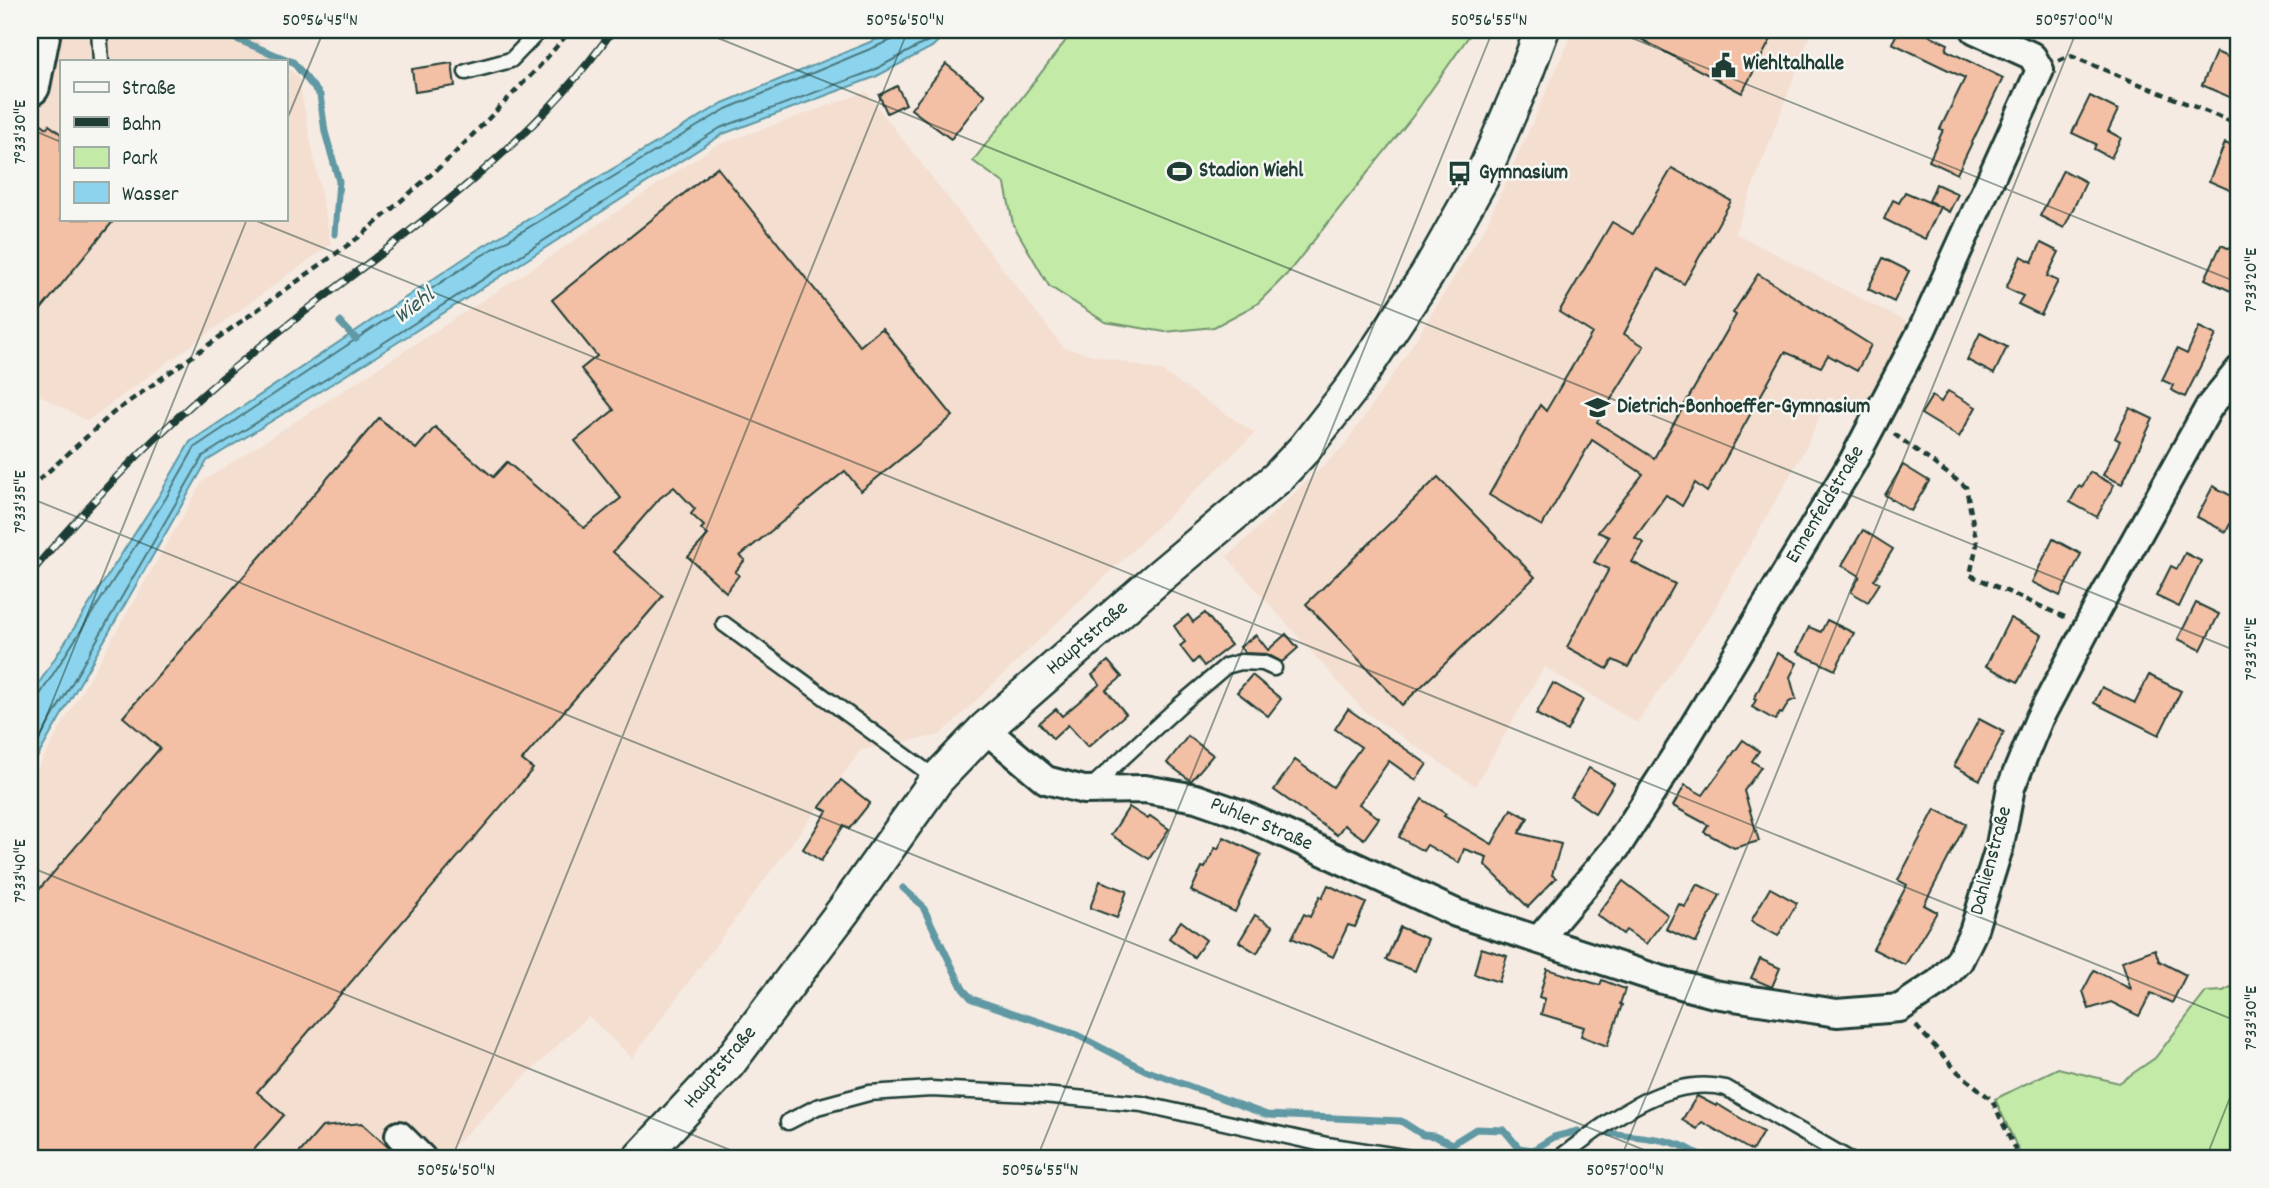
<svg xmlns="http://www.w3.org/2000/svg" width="2269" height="1188" font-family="Dekko,sans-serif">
  <rect width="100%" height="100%" fill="#f5ebe3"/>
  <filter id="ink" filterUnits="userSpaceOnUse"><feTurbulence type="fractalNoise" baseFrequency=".0143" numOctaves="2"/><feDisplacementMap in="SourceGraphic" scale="14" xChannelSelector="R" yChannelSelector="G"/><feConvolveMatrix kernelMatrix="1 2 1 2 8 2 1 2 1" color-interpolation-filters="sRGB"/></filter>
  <g filter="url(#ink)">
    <g fill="#f4ded0">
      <path d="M59 30H247L280 61H61V219H285V67L298 76 331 244 87 421 30 390V120L40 104 54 71Z"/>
      <path d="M1574 30H1812L1735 233 1922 330 1875 420 1829 396 1806 447 1712 613 1637 723 1544 667 1475 786 1365 712 1227 557 1343 447 1399 366 1485 228Z"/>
      <path d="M866 92 1064 348 1161 371 1255 433 940 735 861 750 632 1058 588 1016 444 1155 445 1158H30V781L203 481 530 270 715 146Z"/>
    </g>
    <g fill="#c3eba7" stroke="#71946e" stroke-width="2">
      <path d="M1074 30H1473L1413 116 1287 274 1257 304 1214 327 1165 332 1105 322 1049 286 1013 224 1005 184 973 161Z"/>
      <path d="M2239 983V1158H2022L1995 1099 2058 1068 2119 1083 2155 1058 2206 992 2223 991Z"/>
    </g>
    <path fill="#8cd4ed" stroke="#6098a3" stroke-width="2" d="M899 30H950L932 47 875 77 723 134 367 362 207 461 30 770V697L160 494 190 442 472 253 723 103Z"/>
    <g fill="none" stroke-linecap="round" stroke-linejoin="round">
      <g stroke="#4b797e" stroke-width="2">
        <path d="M30 700 39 696 166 498 195 447 476 259 726 109 894 39 898 35V30"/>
        <path d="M30 756 203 456 363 356 720 128 872 71 928 41 940 30"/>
      </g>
      <g stroke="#6098a3" stroke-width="7">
        <path d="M214 30 293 62 320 95 325 132 339 181 335 234"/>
        <path d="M340 322 356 339"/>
        <path d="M903 888 922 905 963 989 972 999 1075 1034 1145 1070 1267 1115 1401 1121 1423 1135 1434 1136 1452 1144 1476 1129 1504 1130 1519 1148 1533 1150 1554 1137 1578 1131"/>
        <path d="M1609 1133C1640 1138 1679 1137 1703 1158"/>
      </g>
    </g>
    <g fill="#f3bfa5" stroke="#1f3d34" stroke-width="2">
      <path d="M1624 30H1776L1742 93Z"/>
      <path d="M1899 30H1918L1948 44 1946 50 2003 78 1957 174 1929 161 1943 130 1940 129 1965 78 1892 43Z"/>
      <path d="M2216 52 2239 62V87L2234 99 2202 85Z"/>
      <path d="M452 63 455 86 415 92 412 69Z"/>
      <path d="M946 64 985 95 951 139 911 109Z"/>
      <path d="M897 86 906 104 887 113 879 95Z"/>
      <path d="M2090 96 2118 110 2108 131 2121 138 2111 158 2094 149 2096 144 2072 133Z"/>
      <path d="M39 122 47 128 49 125 61 134V219H115L30 323V134Z"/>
      <path d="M2225 143 2239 149V194L2209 181Z"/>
      <path d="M717 167 860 346 882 328 953 416 861 491 845 471 740 556 745 560 735 572 739 575 726 592 688 557 708 535 701 529 704 526 691 514 695 509 674 487 660 498 613 552 663 596 522 760 533 769 257 1092 284 1115 247 1158H30V900L160 748 123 717 379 418 416 449 435 427 493 477 507 462 584 528 621 498 575 441 614 410 581 369 597 356 552 300Z"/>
      <path d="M1672 168 1731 201 1684 284 1658 269 1624 334 1644 346 1597 422 1654 458 1736 315 1733 313 1758 274 1871 345 1857 371 1828 355 1821 367 1785 352 1707 492 1695 483 1682 506 1666 495 1635 538 1644 543 1632 562 1675 584 1628 667 1613 660 1607 669 1567 647 1609 569 1594 562 1609 537 1598 532 1643 474 1592 440 1542 526 1489 495 1540 405 1546 411 1592 333 1559 312 1612 222 1633 234Z"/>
      <path d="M2063 170 2086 182 2064 228 2040 216Z"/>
      <path d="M1936 184 1958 194 1949 212 1929 201Z"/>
      <path d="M1905 192 1940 207 1925 239 1884 219 1893 200 1899 203Z"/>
      <path d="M2041 243 2059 252 2047 276 2058 281 2041 315 2018 304 2023 296 2006 288 2021 256 2032 262Z"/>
      <path d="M2221 245 2239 253V295L2205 279Z"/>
      <path d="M1883 258 1909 271 1894 302 1868 289Z"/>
      <path d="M2199 327 2216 335 2185 397 2171 390 2173 385 2162 380 2177 349 2187 354Z"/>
      <path d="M1980 333 2007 347 1994 374 1967 360Z"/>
      <path d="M1948 391 1976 407 1959 437 1921 414 1932 396 1941 402Z"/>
      <path d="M2130 408 2153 419 2122 484 2103 475 2120 441 2115 438Z"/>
      <path d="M1903 465 1929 481 1911 511 1885 495Z"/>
      <path d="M2090 472 2114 485 2097 517 2070 502 2079 486 2082 488Z"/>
      <path d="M1438 477 1535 577 1402 705 1306 604Z"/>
      <path d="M2213 486 2239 500V506L2226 532 2197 517Z"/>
      <path d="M1863 530 1893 549 1874 580 1880 583 1868 602 1851 592 1860 576 1842 565Z"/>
      <path d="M2053 539 2081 554 2060 596 2032 582Z"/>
      <path d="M2185 553 2201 561 2179 607 2156 596 2171 566 2177 569Z"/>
      <path d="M2196 603 2219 614 2201 650 2178 639Z"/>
      <path d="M1205 613 1231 645 1204 666 1198 658 1193 663 1180 646 1185 642 1174 626 1188 615 1193 622Z"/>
      <path d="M2010 618 2042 635 2018 682 1986 666Z"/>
      <path d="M1827 620 1854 633 1835 670 1797 652 1809 627 1821 632Z"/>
      <path d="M1286 634 1298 648 1282 662 1267 654 1245 653 1240 647 1256 635 1268 650Z"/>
      <path d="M1777 653 1797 663 1790 677 1796 699 1789 702 1782 714 1780 713 1775 720 1752 707 1756 700 1754 699Z"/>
      <path d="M1108 661 1122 677 1106 690 1126 714 1088 747 1068 725 1053 739 1039 723 1056 709 1062 716 1100 684 1092 675Z"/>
      <path d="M1252 675 1281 699 1268 716 1237 692Z"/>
      <path d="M2149 675 2181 691 2159 735 2094 703 2102 687 2135 703Z"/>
      <path d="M1553 683 1583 700 1567 731 1536 714Z"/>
      <path d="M1348 709 1427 764 1416 780 1389 761 1359 804 1379 818 1364 839 1344 825 1337 835 1274 790 1295 760 1333 787 1361 747 1335 729Z"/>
      <path d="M1979 719 2004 732 1980 780 1954 766Z"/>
      <path d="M1188 736 1213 755 1191 781 1167 763Z"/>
      <path d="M1743 740 1759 751 1752 761 1761 767 1744 791 1759 841 1734 848 1704 832 1708 825 1673 806 1685 785 1703 795Z"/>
      <path d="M1589 768 1614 783 1595 813 1571 797Z"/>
      <path d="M841 780 870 803 849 829 844 825 821 861 803 849 827 811 820 807Z"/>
      <path d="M1422 799 1446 814 1444 816 1492 844 1511 809 1528 818 1519 833 1561 844 1552 875 1556 878 1528 907 1485 865 1487 857 1464 849 1459 863 1427 845 1423 851 1399 837Z"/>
      <path d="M1129 807 1148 819 1150 816 1169 829 1149 859 1111 835Z"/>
      <path d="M1935 809 1966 824 1924 905 1937 912 1905 965 1873 949 1907 885 1898 880Z"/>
      <path d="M1224 837 1261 855 1235 912 1191 891 1202 867 1205 868 1215 848 1218 849Z"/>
      <path d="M1100 881 1127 891 1117 918 1090 908Z"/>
      <path d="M1623 881 1668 915 1646 944 1626 930 1623 934 1597 915Z"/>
      <path d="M1697 884 1720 895 1696 943 1666 929 1679 904 1685 907Z"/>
      <path d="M1328 885 1366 903 1355 927 1348 925 1333 957 1292 938 1304 914 1310 917 1320 896 1322 898Z"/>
      <path d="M1770 888 1797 903 1778 936 1751 921Z"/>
      <path d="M1255 915 1273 926 1257 953 1239 942Z"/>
      <path d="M1181 921 1206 940 1194 957 1169 938Z"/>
      <path d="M1400 927 1428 939 1415 971 1386 960Z"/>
      <path d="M1481 948 1507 956 1499 982 1474 974Z"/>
      <path d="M2155 949 2159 961 2186 975 2172 1003 2151 993 2139 1016 2111 1002 2089 1009 2083 991 2094 970 2131 989 2122 961Z"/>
      <path d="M1760 959 1780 968 1772 987 1751 978Z"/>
      <path d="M1547 969 1600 985 1602 980 1625 989 1620 1004 1622 1005 1607 1046 1581 1036 1584 1027 1541 1014 1545 999 1539 997Z"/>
      <path d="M1697 1096 1716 1106 1717 1104 1763 1132 1752 1151 1702 1122 1697 1129 1682 1120Z"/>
      <path d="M362 1123 400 1158H295L322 1127Z"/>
    </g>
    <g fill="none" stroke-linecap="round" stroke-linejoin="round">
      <defs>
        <g id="service">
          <path d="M99 30 101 61"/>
          <path d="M466 72 511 60 540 30"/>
          <path d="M724 624 937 779"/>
          <path d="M1089 789 1180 705 1226 666 1241 662 1263 663 1274 668"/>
          <path d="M788 1122 817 1107 869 1093 931 1089 1031 1094 1142 1104 1327 1145 1410 1158"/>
          <path d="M1559 1158C1604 1125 1666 1073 1726 1088L1847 1158"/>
        </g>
        <g id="minor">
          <path d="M985 729 1046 780 1084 790 1145 789 1196 798 1242 814 1456 913 1659 979 1714 994 1837 1013 1900 1008 1939 982 1959 961 1973 932 2000 845 2011 787 2039 719 2098 607 2209 407 2239 370"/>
          <path d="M1540 938 1617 847 1681 747 1852 463 1922 330 2040 70 2032 56 1975 30"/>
          <path d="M399 1135 422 1158"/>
        </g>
        <path id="tertiary" d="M640 1158 728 1064 844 910 937 779 985 729 1160 576 1277 478 1305 448 1352 388 1427 275 1481 179 1520 89 1542 30"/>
        <path id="primary" d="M30 86 41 30"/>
      </defs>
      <use href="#service" stroke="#1f3d34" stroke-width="19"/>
      <use href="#minor" stroke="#1f3d34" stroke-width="32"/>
      <use href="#tertiary" stroke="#1f3d34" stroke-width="38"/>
      <use href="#primary" stroke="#1f3d34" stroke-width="44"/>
      <g stroke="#1f3d34" stroke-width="4.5" stroke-dasharray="7 5" stroke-linecap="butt">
        <path d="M2059 61 2071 56 2239 125"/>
        <path d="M30 374 36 368"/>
        <path d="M1894 434 1966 487 1977 544 1970 575 2067 618"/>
        <path d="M30 488 113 413 362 235 450 158 537 69 571 30"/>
        <path d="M1916 1026 1958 1072 1992 1100 2019 1158"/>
      </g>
      <use href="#service" stroke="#f6f6f2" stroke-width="14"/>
      <use href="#minor" stroke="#f6f6f2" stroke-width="26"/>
      <use href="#tertiary" stroke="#f6f6f2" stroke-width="33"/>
      <use href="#primary" stroke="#f6f6f2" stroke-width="38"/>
      <defs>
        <path id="rail" d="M30 574C93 498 162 427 239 364 370 255 512 172 613 30"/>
      </defs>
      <use href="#rail" stroke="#1f3d34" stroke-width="8"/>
      <use href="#rail" stroke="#f6f6f2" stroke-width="5" stroke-dasharray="16" stroke-linecap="butt"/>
    </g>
  </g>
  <path fill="none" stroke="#1f3d34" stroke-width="2" stroke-opacity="0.45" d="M698 30 2239 652M1612 30 2239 283M285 124 324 30M30 129 61 142M252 219 2239 1022M30 498 1664 1158M30 757 247 219M30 867 750 1158M452 1158 908 30M1037 1158 1493 30M1621 1158 2077 30M2206 1158 2239 1075"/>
  <defs>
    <symbol id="civic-bare" viewBox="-9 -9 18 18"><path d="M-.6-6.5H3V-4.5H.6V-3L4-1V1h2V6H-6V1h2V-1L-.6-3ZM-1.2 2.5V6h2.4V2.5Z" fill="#1f3d34" stroke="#f6f6f2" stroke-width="2.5" paint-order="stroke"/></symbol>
    <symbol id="stadium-bare" viewBox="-9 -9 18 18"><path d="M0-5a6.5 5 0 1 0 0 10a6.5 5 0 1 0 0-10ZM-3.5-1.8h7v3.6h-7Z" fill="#1f3d34" stroke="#f6f6f2" stroke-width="2.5" paint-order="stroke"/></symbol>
    <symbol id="bus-bare" viewBox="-9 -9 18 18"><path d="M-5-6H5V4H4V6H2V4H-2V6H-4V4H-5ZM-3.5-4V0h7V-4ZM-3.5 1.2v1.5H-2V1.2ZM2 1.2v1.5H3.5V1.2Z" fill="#1f3d34" stroke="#f6f6f2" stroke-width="2.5" paint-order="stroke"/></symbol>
    <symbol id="school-bare" viewBox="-9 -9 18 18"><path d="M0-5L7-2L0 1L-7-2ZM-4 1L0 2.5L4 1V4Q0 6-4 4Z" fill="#1f3d34" stroke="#f6f6f2" stroke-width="2.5" paint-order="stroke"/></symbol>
  </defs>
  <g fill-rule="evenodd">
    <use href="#civic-bare" x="1706" y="48" width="35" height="35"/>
    <use href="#stadium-bare" x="1162" y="154" width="35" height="35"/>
    <use href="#bus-bare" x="1442" y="156" width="35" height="35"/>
    <use href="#school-bare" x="1580" y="390" width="35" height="35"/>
  </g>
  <g text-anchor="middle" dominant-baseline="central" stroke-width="5" stroke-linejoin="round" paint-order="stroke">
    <g font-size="21" font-weight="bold" fill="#1f3d34" stroke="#f6f6f2" text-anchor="start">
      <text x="1743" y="65">Wiehltalhalle</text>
      <text x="1199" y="172">Stadion Wiehl</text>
      <text x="1479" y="174">Gymnasium</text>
      <text x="1617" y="408">Dietrich-Bonhoeffer-Gymnasium</text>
    </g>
    <g font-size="21" fill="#1f3d34" stroke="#f6f6f2">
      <text transform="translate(1826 505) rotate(-59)">Ennenfeldstraße</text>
      <text transform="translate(1088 639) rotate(-41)">Hauptstraße</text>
      <text transform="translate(1261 825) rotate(23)">Puhler Straße</text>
      <text transform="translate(1992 861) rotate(-75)">Dahlienstraße</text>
      <text transform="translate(721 1068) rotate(-50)">Hauptstraße</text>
    </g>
    <g font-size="23" font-style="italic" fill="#355b59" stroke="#f6f6f2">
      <text transform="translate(415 307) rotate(-37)">Wiehl</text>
    </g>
  </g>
  <rect width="2269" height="1188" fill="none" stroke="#f6f6f2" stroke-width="77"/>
  <rect x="60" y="60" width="228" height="161" fill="#f6f6f2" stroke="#a0aca6" stroke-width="2"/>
  <rect x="74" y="82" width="35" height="10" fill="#f6f6f2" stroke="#a0aca6" stroke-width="2"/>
  <text x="122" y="94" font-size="21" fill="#1f3d34">Straße</text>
  <rect x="74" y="117" width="35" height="10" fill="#1f3d34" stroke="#a0aca6" stroke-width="2"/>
  <text x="122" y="130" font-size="21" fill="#1f3d34">Bahn</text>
  <rect x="74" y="147" width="35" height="21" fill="#c3eba7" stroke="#a0aca6" stroke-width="2"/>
  <text x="122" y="164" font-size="21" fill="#1f3d34">Park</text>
  <rect x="74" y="182" width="35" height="21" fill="#8cd4ed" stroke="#a0aca6" stroke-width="2"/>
  <text x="122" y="200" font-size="21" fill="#1f3d34">Wasser</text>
  <rect x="38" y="38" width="2192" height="1112" fill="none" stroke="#1f3d34" stroke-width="2.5"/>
  <g font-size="18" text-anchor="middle" fill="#1f3d34">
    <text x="320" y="25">50°56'45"N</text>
    <text x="905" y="25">50°56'50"N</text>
    <text x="1489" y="25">50°56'55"N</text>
    <text x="2074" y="25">50°57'00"N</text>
    <text transform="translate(19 132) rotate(-90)" y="6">7°33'30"E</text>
    <text transform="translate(2250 280) rotate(-90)" y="6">7°33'20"E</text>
    <text transform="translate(19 502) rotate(-90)" y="6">7°33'35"E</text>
    <text transform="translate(2250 649) rotate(-90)" y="6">7°33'25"E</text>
    <text transform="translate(19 871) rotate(-90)" y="6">7°33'40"E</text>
    <text transform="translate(2250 1018) rotate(-90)" y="6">7°33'30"E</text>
    <text x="456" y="1175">50°56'50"N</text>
    <text x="1040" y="1175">50°56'55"N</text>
    <text x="1625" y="1175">50°57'00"N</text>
  </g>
</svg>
